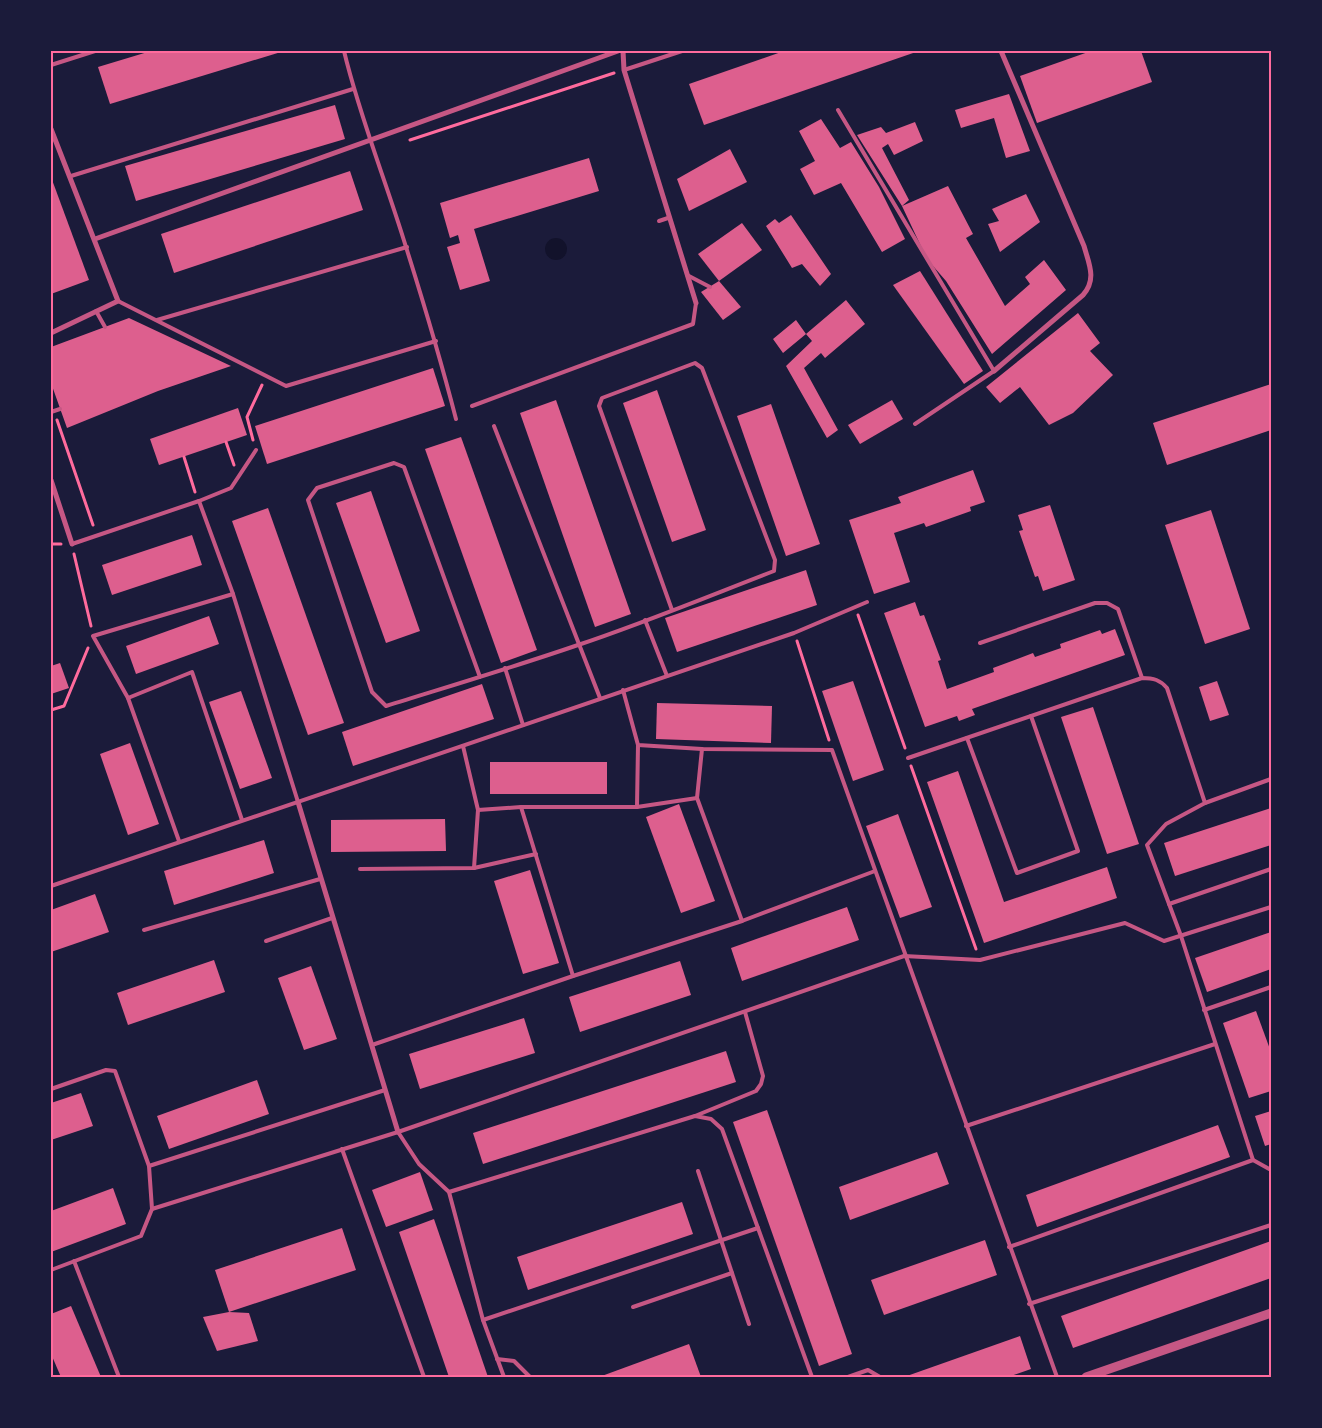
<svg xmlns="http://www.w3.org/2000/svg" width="1322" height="1428" font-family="'DejaVu Sans',sans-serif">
  <rect width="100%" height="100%" fill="#1b1b3a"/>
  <circle fill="#12122b" cx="556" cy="249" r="11"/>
  <g fill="#dd5f8e">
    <path d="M151 51H281V52L110 104 98 67Z"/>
    <path d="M784 51H916V52L704 125 689 84Z"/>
    <path d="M1091 51H1141L1152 82 1037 123 1020 76Z"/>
    <path d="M1009 94 1030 151 1006 158 994 118 961 128 955 110Z"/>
    <path d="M335 105 345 139 136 201 125 166Z"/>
    <path d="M821 119 840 148 851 142 879 187 905 239 882 252 841 183 814 195 800 169 815 161 799 131Z"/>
    <path d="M915 122 923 141 894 155 888 144 882 148 909 200 902 206 948 186 973 234 966 238 1005 306 1030 284 1025 277 1044 260 1066 290 992 354 946 281 927 259 902 206 857 135 881 127 886 133Z"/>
    <path d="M730 149 747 182 689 211 677 179Z"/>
    <path d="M589 158 599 191 474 229 490 281 460 290 447 247 460 243 458 235 450 238 440 203Z"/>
    <path d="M350 171 363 210 174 273 161 234Z"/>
    <path d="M51 177 89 280 51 294Z"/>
    <path d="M1026 194 1040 222 1000 252 988 224 999 221 992 209Z"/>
    <path d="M791 215 831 274 820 286 802 264 792 268 766 226 775 219 779 223Z"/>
    <path d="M742 223 762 250 719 281 698 254Z"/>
    <path d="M920 271 983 371 964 384 893 285Z"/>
    <path d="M719 281 741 307 723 320 701 292Z"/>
    <path d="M846 300 865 324 825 358 821 353 804 368 838 430 827 438 786 366 812 341 806 334 783 353 773 339 796 320 806 334Z"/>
    <path d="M1078 313 1100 343 1090 351 1113 375 1073 413 1049 425 1020 387 1000 403 986 387Z"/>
    <path d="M129 318 231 366 158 391 67 428 51 383V347Z"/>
    <path d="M433 368 445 406 267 464 255 426Z"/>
    <path d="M1271 384V430L1167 465 1153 423Z"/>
    <path d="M657 390 706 530 672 542 623 403Z"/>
    <path d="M556 400 631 614 595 627 520 413Z"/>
    <path d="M892 400 903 419 860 444 848 425Z"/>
    <path d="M771 404 820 544 786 556 737 416Z"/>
    <path d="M238 408 247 435 159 465 150 439Z"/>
    <path d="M461 437 537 650 501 663 425 449Z"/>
    <path d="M973 470 985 502 970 507 971 511 926 527 924 523 894 533 910 582 874 594 849 520 901 503 898 497Z"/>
    <path d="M371 491 420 631 386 643 336 503Z"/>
    <path d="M1050 505 1075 580 1043 591 1038 576 1035 577 1019 531 1023 530 1018 515Z"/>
    <path d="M268 508 344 723 308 735 232 521Z"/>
    <path d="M1211 510 1250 629 1205 644 1165 525Z"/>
    <path d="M192 535 202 565 112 595 102 565Z"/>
    <path d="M806 570 817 605 677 652 665 618Z"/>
    <path d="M915 602 920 616 924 615 941 660 938 661 947 689 994 672 993 668 1033 653 1035 657 1061 648 1060 644 1100 630 1102 634 1115 629 1125 655 972 709 975 715 959 721 957 716 925 727 884 613Z"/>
    <path d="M209 616 219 644 136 674 126 646Z"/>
    <path d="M60 663 69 688 51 694V666Z"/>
    <path d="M853 681 884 770 853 781 822 691Z"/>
    <path d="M1217 681 1229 715 1210 721 1199 687Z"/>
    <path d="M482 684 494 719 353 766 342 732Z"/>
    <path d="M241 691 272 778 240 789 209 702Z"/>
    <path d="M657 703 772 706 771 743 656 739Z"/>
    <path d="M1093 707 1139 844 1107 854 1061 717Z"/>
    <path d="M130 743 159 824 128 835 100 754Z"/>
    <rect x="490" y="762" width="117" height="32"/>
    <path d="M958 771 1004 902 1107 867 1117 898 984 943 927 782Z"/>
    <path d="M679 804 715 901 681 913 646 817Z"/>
    <path d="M1271 808V845L1175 876 1164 843Z"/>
    <path d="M898 814 932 907 900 918 866 826Z"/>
    <path d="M445 819 446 851 331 852V820Z"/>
    <path d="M264 840 274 873 174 905 164 871Z"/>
    <path d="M530 870 559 963 523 974 494 881Z"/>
    <path d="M95 894 109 932 51 952V910Z"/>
    <path d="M847 907 859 940 742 981 731 948Z"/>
    <path d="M1271 932V969L1207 992 1195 958Z"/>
    <path d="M214 960 225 992 128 1025 117 993Z"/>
    <path d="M680 961 691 995 580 1032 569 997Z"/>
    <path d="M311 966 337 1039 304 1050 278 978Z"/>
    <path d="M1256 1011 1271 1052V1091L1249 1098 1223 1023Z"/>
    <path d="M524 1018 535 1053 420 1089 409 1054Z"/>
    <path d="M726 1051 736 1082 483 1164 473 1133Z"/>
    <path d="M257 1080 269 1114 169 1149 157 1116Z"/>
    <path d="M81 1093 93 1126 51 1140V1103Z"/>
    <path d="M767 1110 852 1354 819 1366 733 1122Z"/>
    <path d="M1271 1111V1144L1265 1146 1255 1116Z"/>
    <path d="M1218 1125 1230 1157 1037 1227 1026 1195Z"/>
    <path d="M937 1152 949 1184 850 1220 839 1187Z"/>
    <path d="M420 1172 433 1210 386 1227 372 1190Z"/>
    <path d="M113 1188 126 1224 51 1252V1211Z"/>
    <path d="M682 1202 693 1234 528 1290 517 1257Z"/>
    <path d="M434 1219 488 1377H449L399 1232Z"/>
    <path d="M342 1228 356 1270 229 1312 215 1270Z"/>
    <path d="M985 1240 997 1275 884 1315 871 1280Z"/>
    <path d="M1271 1241V1278L1073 1348 1061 1316Z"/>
    <path d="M71 1306 101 1377H61L51 1354V1314Z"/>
    <path d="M229 1312 249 1313 258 1341 217 1351 203 1317Z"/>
    <path d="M1020 1336 1031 1369 1008 1377H904Z"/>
    <path d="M689 1344 701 1377H599Z"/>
  </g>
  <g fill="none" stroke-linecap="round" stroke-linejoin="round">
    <g stroke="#ff6b9d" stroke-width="3">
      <path d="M410 140 614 73"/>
      <path d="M57 420 93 525"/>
      <path d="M253 440 247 417 262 385"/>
      <path d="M226 442 234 465"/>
      <path d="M184 457 195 492"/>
      <path d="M51 544H61"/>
      <path d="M74 554 91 626"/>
      <path d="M858 615 905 748"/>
      <path d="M797 641 829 740"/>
      <path d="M51 710 64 706 88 648"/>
      <path d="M911 766 976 949"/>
    </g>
    <g stroke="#c65784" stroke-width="4">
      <path d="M344 51C360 118 386 181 406 247 424 304 441 361 456 419"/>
      <path d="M51 65 95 51"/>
      <path d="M624 70 682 51"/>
      <path d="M838 110 994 371 915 424"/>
      <path d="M71 176 353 89"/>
      <path d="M659 221 668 218"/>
      <path d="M687 275 710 287"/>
      <path d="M118 301 286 386 436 341"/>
      <path d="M96 311 105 327"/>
      <path d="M157 320 407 247"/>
      <path d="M472 406 693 324 696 303"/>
      <path d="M51 412 60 409"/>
      <path d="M494 426 600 698"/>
      <path d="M199 501 233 594 298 802"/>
      <path d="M72 544 199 501 231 488 256 450"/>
      <path d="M645 620 667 676"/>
      <path d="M980 643 1095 603H1107L1118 609 1142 678"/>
      <path d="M505 668 523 725"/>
      <path d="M480 677 404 467 394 463 317 488 308 500 372 692 386 706C450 686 514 667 578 645 644 623 709 596 774 571L775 560 702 368 695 363 602 398 599 406 672 610"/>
      <path d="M623 690 638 745 702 749 832 750 1057 1377"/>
      <path d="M128 698 192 672 242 820"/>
      <path d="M967 738 1017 873 1078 851 1031 716"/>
      <path d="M908 758 1142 678C1154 678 1160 680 1167 688L1205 803 1166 824 1147 845 1181 936 1253 1160 1271 1170"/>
      <path d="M697 798 702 749"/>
      <path d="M1205 803 1271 779"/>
      <path d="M521 807 573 976"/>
      <path d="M637 807 638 745"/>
      <path d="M179 841 128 698 93 636 233 594"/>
      <path d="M474 868 536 854"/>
      <path d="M360 869 474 868 478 810"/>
      <path d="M51 886 794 633 867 602"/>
      <path d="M1169 904 1271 869"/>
      <path d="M742 921 875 871"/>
      <path d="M144 930 320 879"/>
      <path d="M266 941 332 918"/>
      <path d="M1204 1010 1271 987"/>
      <path d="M372 1045 573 976 742 921 697 798 637 807H521L478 810 463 746"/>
      <path d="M51 1089 106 1070 115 1071 149 1166 152 1209 141 1236 51 1270"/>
      <path d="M695 1116 756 1091 761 1084 763 1076 745 1012"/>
      <path d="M966 1126 1215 1044"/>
      <path d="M398 1132 419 1164 449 1192 483 1320 504 1377"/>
      <path d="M342 1149 424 1377"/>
      <path d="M149 1166 385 1090"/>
      <path d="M698 1171 749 1324"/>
      <path d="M449 1192 695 1116 711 1119 722 1129 812 1377"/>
      <path d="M152 1209 398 1132 904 956 980 960 1125 923 1164 941 1271 907"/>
      <path d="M1009 1247 1253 1160"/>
      <path d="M74 1261 119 1377"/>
      <path d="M1029 1304 1271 1225"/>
      <path d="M633 1307 732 1273"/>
      <path d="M483 1320 758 1228"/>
      <path d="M497 1359 514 1361 530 1377"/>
      <path d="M848 1377 868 1370 880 1377"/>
    </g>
    <g stroke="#c65784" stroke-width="5">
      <path d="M623 51 624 70 696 303"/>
      <path d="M51 129 118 301 51 333"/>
      <path d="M95 239 618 51"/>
      <path d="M994 371 1083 295C1097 279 1089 264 1084 246L1001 51"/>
      <path d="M51 480 72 544"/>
      <path d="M298 802 398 1132"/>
    </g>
    <path stroke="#c65784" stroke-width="9" d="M1086 1377 1271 1313"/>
  </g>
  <rect width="1322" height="1428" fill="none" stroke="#1b1b3a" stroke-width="105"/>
  <rect x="52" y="52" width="1218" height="1324" fill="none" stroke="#ff6b9d" stroke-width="2"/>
</svg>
